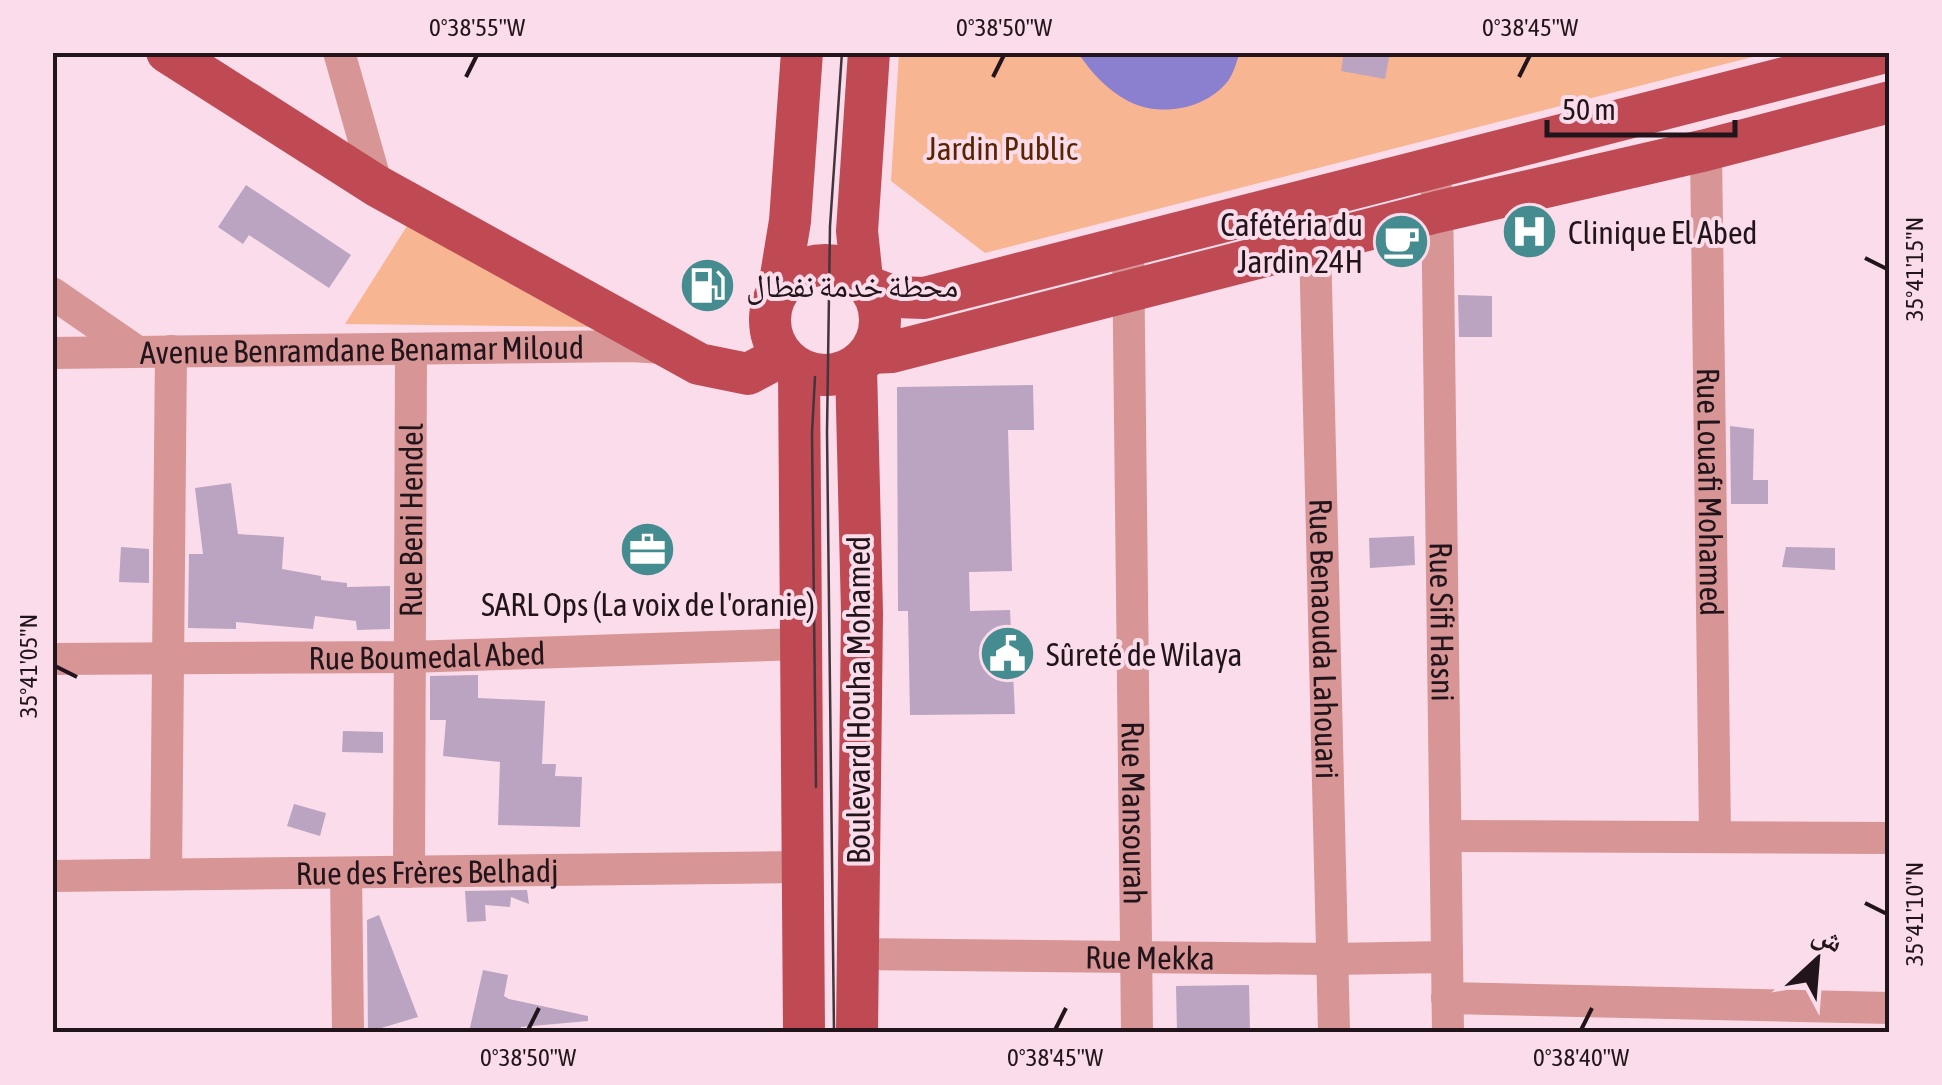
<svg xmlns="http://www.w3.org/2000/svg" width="1942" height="1085" font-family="'Asap Condensed','Noto Naskh Arabic',sans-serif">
  <rect width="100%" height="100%" fill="#fbdcea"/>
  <g fill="#f8b592">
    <path d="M899 53H1768L985 253 891 181Z"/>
    <path d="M407 226 597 327 345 324Z"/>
  </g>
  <path fill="#8a80cf" d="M1156 52 1160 54 1240 53C1236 62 1234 73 1228 81 1206 109 1160 118 1128 101 1107 90 1091 72 1078 53Z"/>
  <g fill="#baa4c1">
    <path d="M1344 52H1390L1385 79 1341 71Z"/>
    <path d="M246 185 351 255 329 288 249 235 243 244 218 227Z"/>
    <path d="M1458 295 1492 296V337H1459Z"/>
    <path d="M1033 385 1034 430H1008L1012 571 969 572 970 611 1010 610 1015 714 910 715 908 611H898L897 387Z"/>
    <path d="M1730 426 1754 429 1753 480H1768V504H1731Z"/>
    <path d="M231 483 238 534 284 537 282 569 321 576V580L347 583V587L390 586V629L357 630 356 621 315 616 313 629 236 622V629L188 628 189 554H203L195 488Z"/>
    <path d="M1414 536 1415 565 1370 568 1369 538Z"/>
    <path d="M121 547 149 549V583L119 582Z"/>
    <path d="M1786 547 1835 548V570L1782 567Z"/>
    <path d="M478 675V698L545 701 542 764H556L555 776 582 777 580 827 498 825 500 762 443 756 446 720H430V676Z"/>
    <path d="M343 731 383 732V753L342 752Z"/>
    <path d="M294 804 326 813 320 836 287 826Z"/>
    <path d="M527 890 529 904 511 897 510 907 485 905 486 921 467 922 465 891Z"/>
    <path d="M379 915 418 1017 368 1032 367 920Z"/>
    <path d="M483 970 508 975 504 996 509 999 588 1016V1021L521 1027 520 1032H469Z"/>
    <path d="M1249 985 1250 1032H1177L1176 986Z"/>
  </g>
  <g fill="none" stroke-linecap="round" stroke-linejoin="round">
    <g stroke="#d79596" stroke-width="32">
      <path d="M339 52 377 186"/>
      <path id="s1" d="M1706 150 1715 835"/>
      <path id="s2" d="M1437 192 1448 1032"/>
      <path id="s3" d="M1315 244 1334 1032"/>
      <path id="s4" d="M1128 245 1137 1032"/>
      <path d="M52 293 136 351"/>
      <path id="s5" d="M52 353 632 346 663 348"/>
      <path id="s6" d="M52 659 408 657 802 644"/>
      <path d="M1446 836 1890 838"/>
      <path id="s7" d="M409 872 411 349"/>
      <path d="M166 874 171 351"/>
      <path d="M346 874 348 1032"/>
      <path id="s8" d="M52 876 801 867"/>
      <path id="s9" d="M855 954 1330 959 1447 957"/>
      <path d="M1447 998 1890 1008"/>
    </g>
    <g stroke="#bf4a54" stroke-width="42">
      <path d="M167 52 377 186 699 364 748 374 782 356"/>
      <circle cx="825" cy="320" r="55"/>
      <path d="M862 279 857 231 869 52"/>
      <path d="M869 287 895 297 924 298 1886 52"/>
      <path d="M779 288 790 221 802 52"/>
      <path d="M870 353 892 352 1437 212 1706 150 1890 102"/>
      <path d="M856 367 862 613 857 1032"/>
      <path d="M799 370 804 1032"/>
    </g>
    <g stroke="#44343c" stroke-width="2.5">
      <path d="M815 377 812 433 816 787"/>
      <path d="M834 1032 827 432 830 226 842 52"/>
    </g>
  </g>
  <path fill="none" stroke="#21141a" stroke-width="4" d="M466 77 477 55M993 77 1004 55M1519 77 1530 55M1865 258 1887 269M55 666 77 677M1865 903 1887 914M528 1030 539 1008M1055 1030 1066 1008M1581 1030 1592 1008"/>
  <defs>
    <symbol id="hospital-disc" viewBox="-11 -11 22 22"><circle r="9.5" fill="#448c8f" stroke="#fbdcea"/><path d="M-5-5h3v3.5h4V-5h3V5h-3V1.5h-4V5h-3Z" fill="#fff"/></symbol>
    <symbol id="cafe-disc" viewBox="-11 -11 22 22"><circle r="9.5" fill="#448c8f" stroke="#fbdcea"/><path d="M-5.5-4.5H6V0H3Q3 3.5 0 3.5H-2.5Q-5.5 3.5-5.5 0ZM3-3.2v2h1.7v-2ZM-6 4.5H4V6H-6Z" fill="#fff"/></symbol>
    <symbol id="fuel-disc" viewBox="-11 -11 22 22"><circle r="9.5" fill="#448c8f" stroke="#fbdcea"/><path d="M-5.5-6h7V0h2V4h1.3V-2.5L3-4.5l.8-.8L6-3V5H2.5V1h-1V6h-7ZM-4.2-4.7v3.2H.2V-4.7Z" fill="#fff"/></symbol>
    <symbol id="office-disc" viewBox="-11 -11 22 22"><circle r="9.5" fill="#448c8f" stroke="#fbdcea"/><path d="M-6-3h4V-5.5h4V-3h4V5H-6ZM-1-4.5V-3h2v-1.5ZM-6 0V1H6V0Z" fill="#fff"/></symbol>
    <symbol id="civic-disc" viewBox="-11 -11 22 22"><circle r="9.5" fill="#448c8f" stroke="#fbdcea"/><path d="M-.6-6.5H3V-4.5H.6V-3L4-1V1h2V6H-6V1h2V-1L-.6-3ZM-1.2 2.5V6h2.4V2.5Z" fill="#fff"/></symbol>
  </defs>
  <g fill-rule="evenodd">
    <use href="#hospital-disc" x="1498" y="200" width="63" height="63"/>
    <use href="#cafe-disc" x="1370" y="210" width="63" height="63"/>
    <use href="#fuel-disc" x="676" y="254" width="63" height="63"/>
    <use href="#office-disc" x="616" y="518" width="63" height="63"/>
    <use href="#civic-disc" x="976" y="622" width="63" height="63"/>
  </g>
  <g text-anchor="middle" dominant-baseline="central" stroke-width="8" stroke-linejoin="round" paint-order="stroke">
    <g font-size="32" fill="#582401" stroke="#fbdcea">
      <text x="1002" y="148">Jardin Public</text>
    </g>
    <g font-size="32" fill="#21141a" stroke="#fbdcea" text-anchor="start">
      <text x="1363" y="224" text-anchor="end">Cafétéria du<tspan x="1363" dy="37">Jardin 24H</tspan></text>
      <text x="1568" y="232">Clinique El Abed</text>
      <text x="746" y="285">محطة خدمة نفطال</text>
      <text x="648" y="604" text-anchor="middle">SARL Ops (La voix de l'oranie)</text>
      <text x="1046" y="654">Sûreté de Wilaya</text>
    </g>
    <g font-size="32" fill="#21141a" stroke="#fbdcea">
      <text stroke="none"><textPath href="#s5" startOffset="310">Avenue Benramdane Benamar Miloud</textPath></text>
      <text stroke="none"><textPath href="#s1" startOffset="342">Rue Louafi Mohamed</textPath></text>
      <text stroke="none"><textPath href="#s7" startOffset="352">Rue Beni Hendel</textPath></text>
      <text stroke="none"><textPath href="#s2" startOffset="430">Rue Sifi Hasni</textPath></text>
      <text stroke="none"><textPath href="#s3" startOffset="395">Rue Benaouda Lahouari</textPath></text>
      <text stroke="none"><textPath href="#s6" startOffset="375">Rue Boumedal Abed</textPath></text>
      <text transform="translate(858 700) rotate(-90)">Boulevard Houha Mohamed</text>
      <text stroke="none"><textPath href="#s4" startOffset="568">Rue Mansourah</textPath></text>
      <text stroke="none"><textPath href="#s8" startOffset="375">Rue des Frères Belhadj</textPath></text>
      <text stroke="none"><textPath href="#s9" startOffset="295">Rue Mekka</textPath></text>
    </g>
  </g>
  <rect width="1942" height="1085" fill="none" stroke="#fbdcea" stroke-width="110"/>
  <g transform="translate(1817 960) rotate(26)" stroke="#fbdcea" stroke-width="8" paint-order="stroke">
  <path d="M0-8L18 38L0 25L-18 38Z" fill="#21141a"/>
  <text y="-15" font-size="28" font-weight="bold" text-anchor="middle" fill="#21141a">ش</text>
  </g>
  <path d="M1547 120v15h188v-15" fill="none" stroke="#21141a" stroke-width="5"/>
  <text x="1562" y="120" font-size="30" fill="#21141a" stroke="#fbdcea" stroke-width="8" paint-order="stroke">50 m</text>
  <rect x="55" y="55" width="1832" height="975" fill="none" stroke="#21141a" stroke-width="4"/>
  <g font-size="25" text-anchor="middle" fill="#21141a">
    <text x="477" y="36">0°38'55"W</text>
    <text x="1004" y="36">0°38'50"W</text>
    <text x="1530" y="36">0°38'45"W</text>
    <text transform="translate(1914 269) rotate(-90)" y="9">35°41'15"N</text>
    <text transform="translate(28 666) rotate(-90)" y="9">35°41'05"N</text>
    <text transform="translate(1914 914) rotate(-90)" y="9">35°41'10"N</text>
    <text x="528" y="1066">0°38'50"W</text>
    <text x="1055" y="1066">0°38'45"W</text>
    <text x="1581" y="1066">0°38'40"W</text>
  </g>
</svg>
